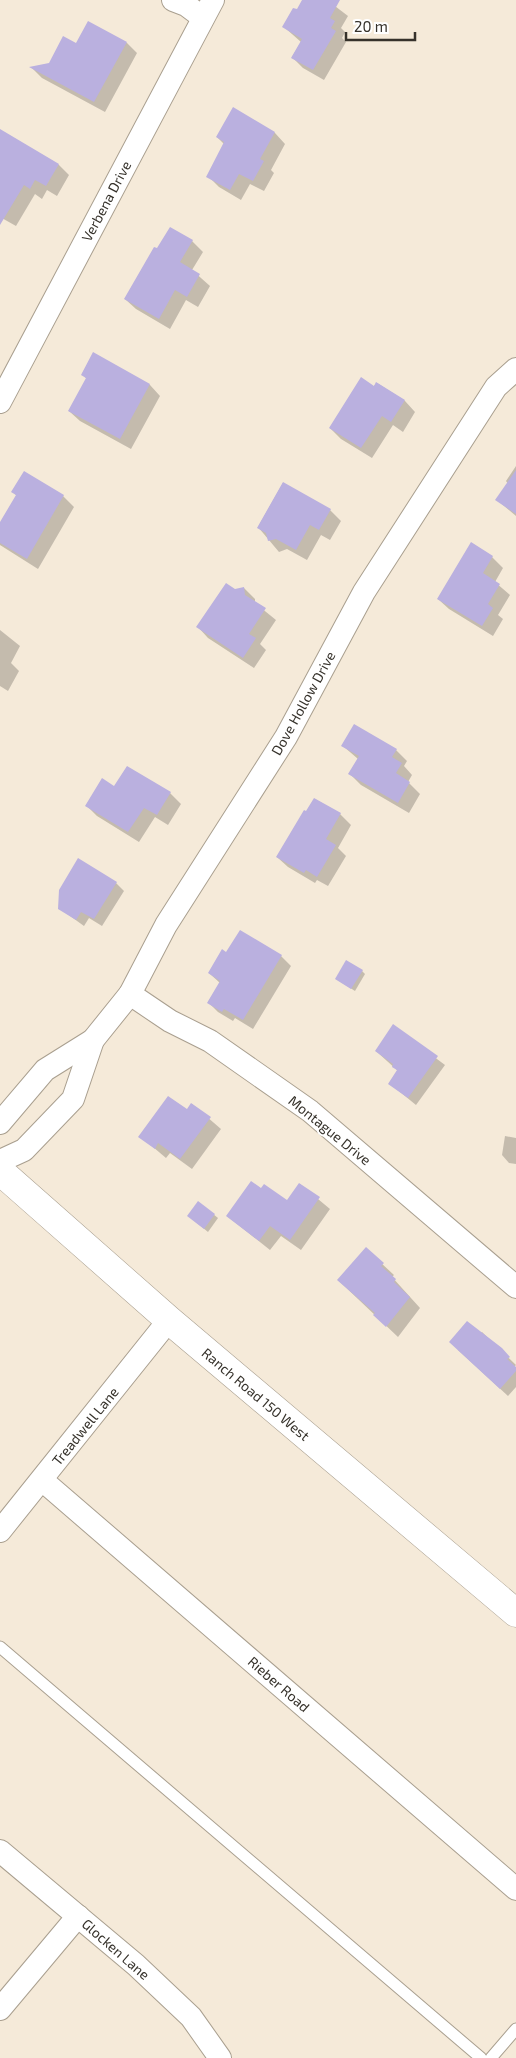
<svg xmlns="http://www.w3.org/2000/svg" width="516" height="2058" font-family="'Exo 2',sans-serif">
  <rect width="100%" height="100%" fill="#f5ead9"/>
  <g fill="#0003">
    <path d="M307 0H327L348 16 341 28 345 32 342 38 346 42 324 80 303 68 292 57 301 42 284 27Z"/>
    <path d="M127 43 137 53 105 112 42 78 32 68 50 64 77 45Z"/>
    <path d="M233 109 275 133 285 144 271 170 274 173 264 191 250 184 241 200 219 187 208 176 224 144 217 137Z"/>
    <path d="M0 139 59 165 69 175 57 196 47 190 42 199 35 194 16 226 0 217Z"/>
    <path d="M192 241 203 252 192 270 210 286 198 307 186 300 170 329 136 309 125 299Z"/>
    <path d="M93 354 150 385 160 396 131 449 80 421 69 411 87 379 82 374Z"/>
    <path d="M377 383 405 401 415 412 403 432 393 425 372 458 341 439 330 428Z"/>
    <path d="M516 466V516L497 500 508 484 506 481Z"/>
    <path d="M283 483 330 510 341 521 330 540 321 535 307 560 287 549 279 552 258 527Z"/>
    <path d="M13 492 63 496 74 507 38 569 0 545V525L17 496Z"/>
    <path d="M492 557 503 568 495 582 510 595 498 615 503 619 493 636 449 609 438 599Z"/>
    <path d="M244 588 255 599V603L276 620 260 644 266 650 254 668 208 638 198 627 235 590Z"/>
    <path d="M0 630 20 646 11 663 19 671 8 691 0 686Z"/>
    <path d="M343 746 396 750 407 761 404 766 412 775 408 782 420 794 409 813 361 785 350 774 358 759Z"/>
    <path d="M127 767 170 793 181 804 168 825 155 817 139 842 97 816 86 805 114 788Z"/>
    <path d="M315 799 340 814 351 825 338 848 346 856 328 886 317 880 315 883 288 867 277 857Z"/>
    <path d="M78 860 116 883 124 891 102 926 89 918 84 926 59 908Z"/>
    <path d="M227 954 281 956 291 966 253 1029 235 1018 233 1021 218 1012 208 1002 220 983 209 973Z"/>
    <path d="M362 971 365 974 355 991 336 979Z"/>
    <path d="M393 1026 445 1065 416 1105 389 1083 398 1071 376 1051Z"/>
    <path d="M192 1104 221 1129 192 1169 170 1153 166 1158 140 1136 187 1111Z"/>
    <path d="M505 1136 516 1138V1164L509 1163 502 1155Z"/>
    <path d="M300 1184 330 1209 301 1250 281 1236 270 1250 227 1216 287 1202Z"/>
    <path d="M198 1202 218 1218 208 1232 192 1219Z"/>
    <path d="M366 1249 394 1275 392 1277 420 1308 398 1337 338 1280Z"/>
    <path d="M482 1332 516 1365 514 1367 516 1369V1387L508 1396 458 1350Z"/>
  </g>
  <g fill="#bab0df">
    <path d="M302 0H340L330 18 335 21 331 28 336 31 313 70 291 58 302 39 282 27 293 8 297 9Z"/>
    <path d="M88 21 127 42 94 102 29 67 49 63 63 36 76 43Z"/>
    <path d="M233 107 275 132 260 159 264 161 253 181 239 174 230 190 206 177 224 142 216 137Z"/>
    <path d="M0 129 59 164 46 186 35 180 30 189 24 185 0 225Z"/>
    <path d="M170 227 193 240 180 262 200 274 187 297 175 290 159 319 124 299 154 247 157 248Z"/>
    <path d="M93 352 150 384 120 439 68 411 86 378 81 375Z"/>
    <path d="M361 377 374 386 376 382 405 400 391 422 382 416 361 448 329 428Z"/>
    <path d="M516 470V514L495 500Z"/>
    <path d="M24 471 64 495 27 559 0 543V522L16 495 11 492Z"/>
    <path d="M283 482 331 509 319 530 310 525 296 550 276 539 268 541 266 533 257 528Z"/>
    <path d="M471 542 493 556 483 573 500 584 488 604 493 608 482 626 437 599Z"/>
    <path d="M226 583 235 589 244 587 245 595 266 608 249 634 256 638 243 658 196 627Z"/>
    <path d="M354 724 397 749 392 757 402 763 396 773 410 782 398 803 348 774 359 756 341 746Z"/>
    <path d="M127 766 171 792 157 815 144 808 128 832 85 806 102 778 114 786Z"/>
    <path d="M314 798 341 813 326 839 336 845 317 877 306 870 304 873 276 857 304 810 306 811Z"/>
    <path d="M78 858 117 882 94 919 81 912 76 920 58 909 59 890Z"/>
    <path d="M240 930 282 955 243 1020 224 1009 222 1012 207 1003 220 981 208 973 222 949 226 952Z"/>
    <path d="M346 960 363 970 351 989 335 979Z"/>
    <path d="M393 1024 438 1056 408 1098 388 1084 397 1070 392 1067 393 1064 375 1051Z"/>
    <path d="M168 1096 187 1109 191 1103 211 1117 180 1159 158 1143 155 1149 138 1137Z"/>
    <path d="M251 1181 261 1188 264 1184 287 1200 299 1183 320 1197 290 1240 270 1226 259 1241 226 1216Z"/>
    <path d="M198 1201 215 1214 204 1229 187 1216Z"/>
    <path d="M366 1247 384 1263 381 1266 396 1279 394 1282 410 1297 386 1327 373 1315 375 1313 337 1280Z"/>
    <path d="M467 1321 502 1348 510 1357 507 1359 516 1367V1371L500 1389 449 1342Z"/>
  </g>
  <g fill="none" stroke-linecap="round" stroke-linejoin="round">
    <defs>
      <g id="lane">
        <path d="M0 1647 481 2058"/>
        <path d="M491 2058 516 2029"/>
      </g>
      <g id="street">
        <path d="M173 0 186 5 202 17"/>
        <path d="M0 402 213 0"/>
        <path d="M130 994 170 1021 210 1041 310 1111 516 1287"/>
        <path d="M0 1123 45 1070 93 1040"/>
        <path d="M0 1161 24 1150 73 1099 93 1040 130 994 166 925 286 737 364 592 496 387 516 369"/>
        <path d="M42 1480 516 1889"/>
        <path d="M0 1531 169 1320"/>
        <path d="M0 1851 136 1965 191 2017 220 2058"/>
        <path d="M0 2009 78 1916"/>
      </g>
      <path id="secondary" d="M0 1171 169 1320 516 1613"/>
    </defs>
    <use href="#lane" stroke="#a99f8f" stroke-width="13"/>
    <use href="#street" stroke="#a99f8f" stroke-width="24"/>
    <use href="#secondary" stroke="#a99f8f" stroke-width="29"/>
    <use href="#lane" stroke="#fff" stroke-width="11"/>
    <use href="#street" stroke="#fff" stroke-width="22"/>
    <use href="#secondary" stroke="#fff" stroke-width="28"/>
  </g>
  <g text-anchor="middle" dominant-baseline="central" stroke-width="4" stroke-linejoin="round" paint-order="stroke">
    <g font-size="14" fill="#36322b" stroke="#fff">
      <text transform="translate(106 201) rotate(-62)">Verbena Drive</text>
      <text transform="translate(303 703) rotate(-61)">Dove Hollow Drive</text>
      <text transform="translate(330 1130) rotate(39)">Montague Drive</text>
      <text transform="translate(256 1394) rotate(40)">Ranch Road 150 West</text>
      <text transform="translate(85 1426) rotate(-51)">Treadwell Lane</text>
      <text transform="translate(279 1684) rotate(41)">Rieber Road</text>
      <text transform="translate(116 1949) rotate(41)">Glocken Lane</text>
    </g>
  </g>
  <path d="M346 32v8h69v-8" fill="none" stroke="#36322b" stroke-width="2.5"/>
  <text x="354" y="32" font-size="15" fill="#36322b" stroke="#ffffff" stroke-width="4" paint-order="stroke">20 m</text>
</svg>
